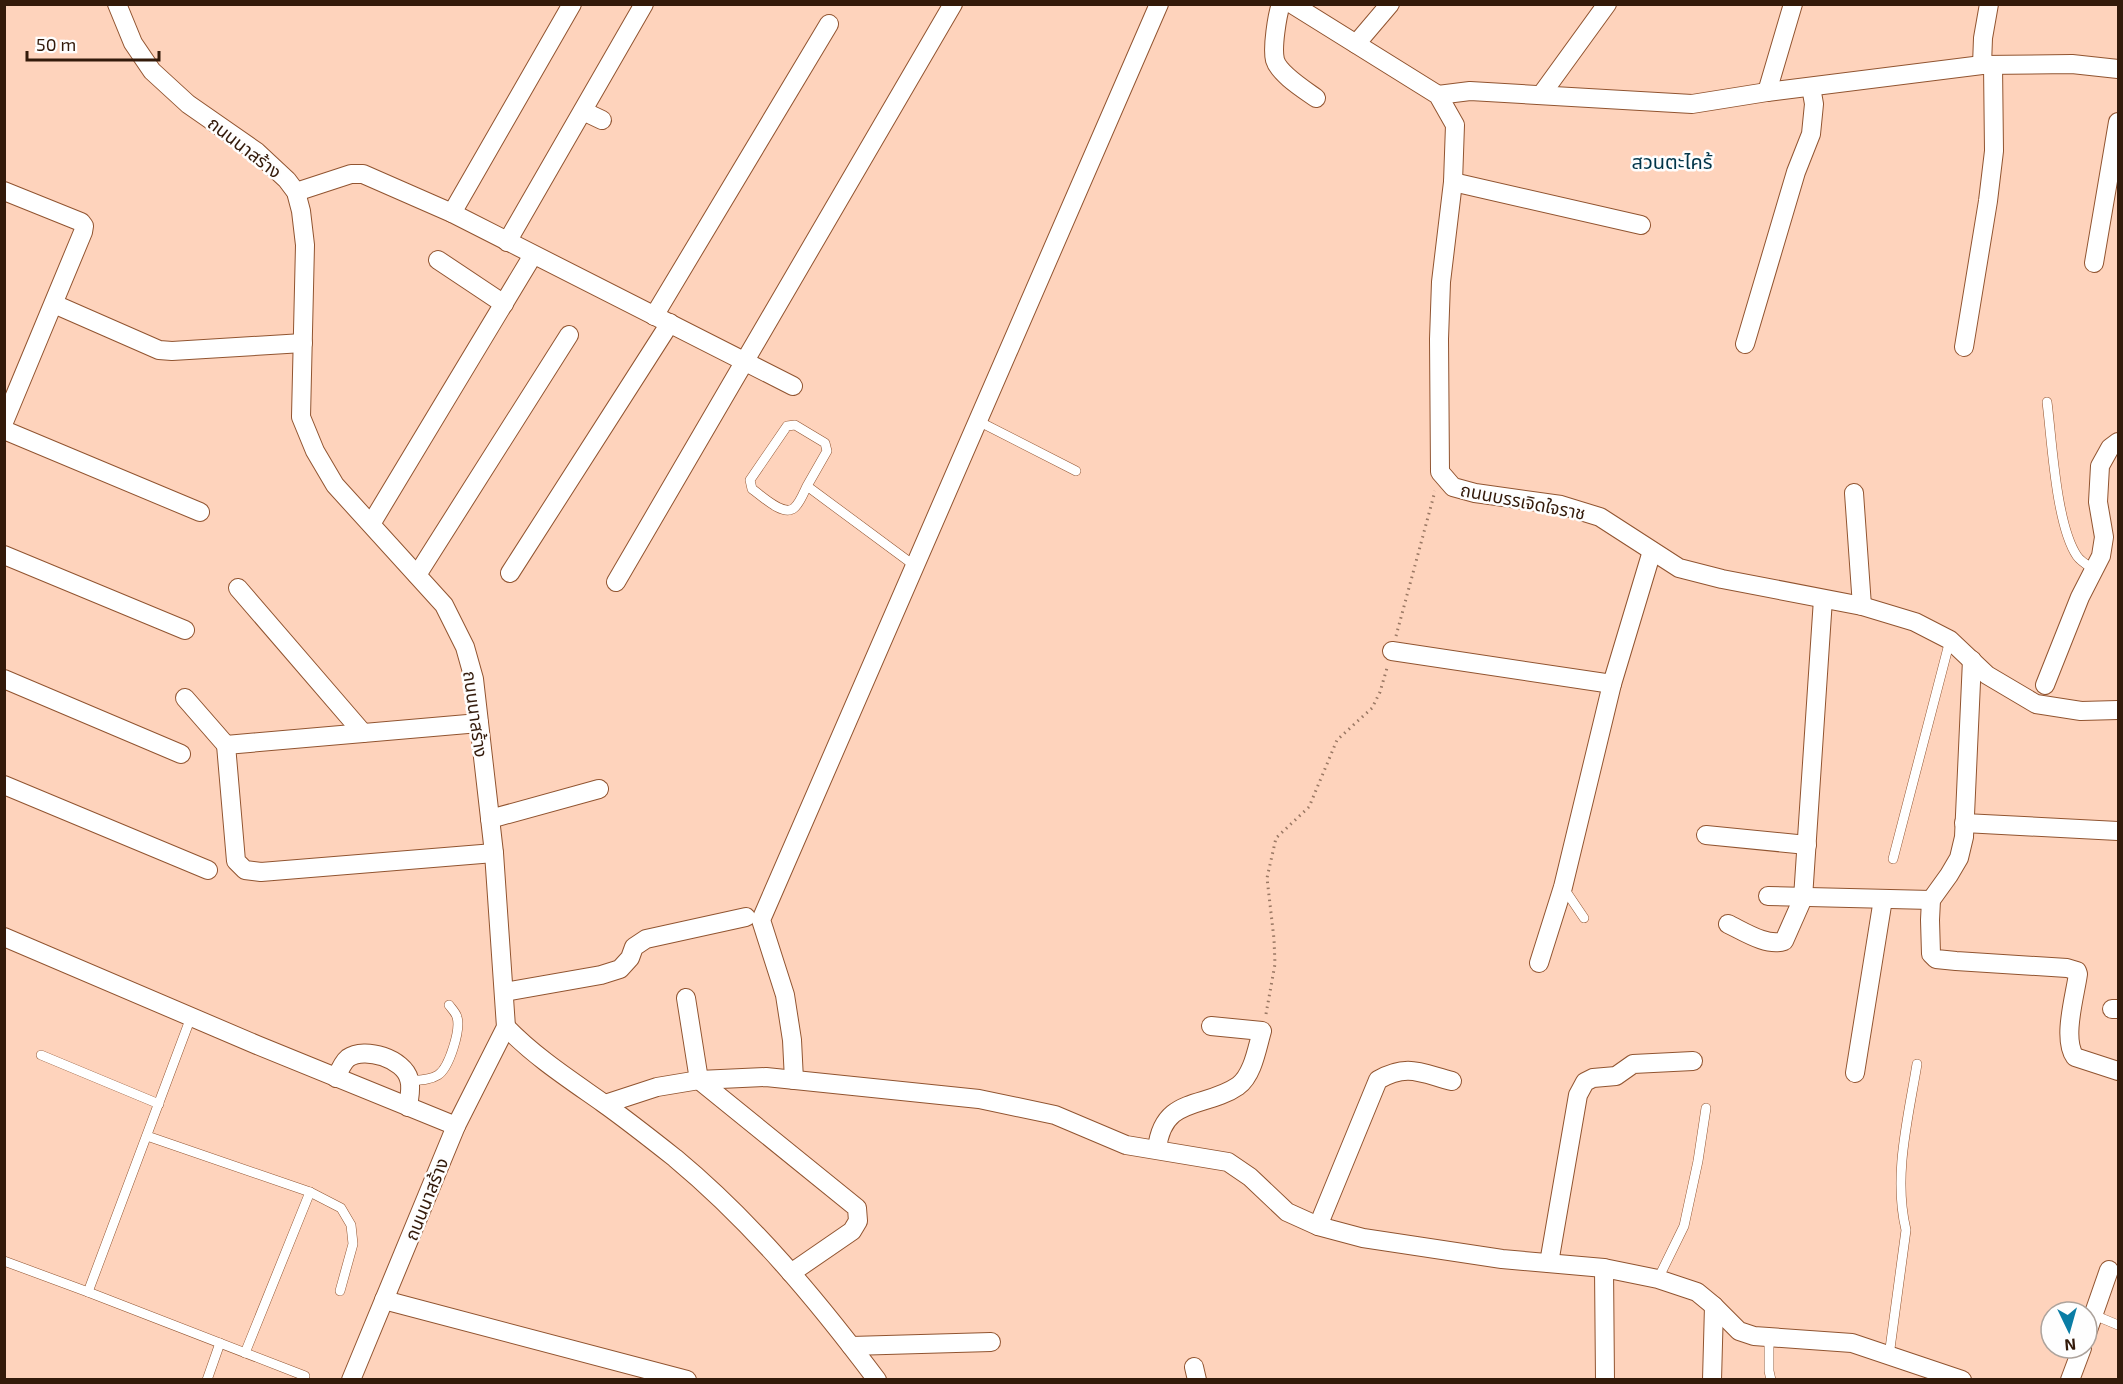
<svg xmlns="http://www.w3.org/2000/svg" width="2123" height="1384" font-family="'Exo 2','Noto Sans Thai',sans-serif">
  <rect width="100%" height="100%" fill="#fed3bc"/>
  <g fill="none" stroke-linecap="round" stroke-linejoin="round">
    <defs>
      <g id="lane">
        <path d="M2047 402C2052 441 2056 525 2077 556 2081 562 2089 566 2095 570"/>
        <path d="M978 421 1076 471"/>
        <path d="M807 486 827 451 825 443 795 425 787 426 750 480 752 489C761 495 783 517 794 508 800 503 804 492 807 486L915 566"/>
        <path d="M1893 859 1950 640"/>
        <path d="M1563 887 1584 918"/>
        <path d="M41 1055 159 1104"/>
        <path d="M410 1081C420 1080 430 1080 438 1075 449 1068 461 1030 457 1017 456 1013 452 1009 449 1005"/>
        <path d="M147 1136 310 1192 341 1208 351 1225 353 1244 340 1291"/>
        <path d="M4 1261 88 1292 191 1017"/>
        <path d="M1658 1279 1684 1226 1698 1161 1706 1108"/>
        <path d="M88 1292 305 1376"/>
        <path d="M2094 1315 2118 1325"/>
        <path d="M1769 1337V1371L1771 1380"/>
        <path d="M245 1353 310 1192"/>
        <path d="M1889 1356 1906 1230C1893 1176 1908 1119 1917 1064"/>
        <path d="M207 1380 220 1343"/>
      </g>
      <g id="street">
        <path d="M117 4 133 43 152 71 188 104 257 152 287 180 296 192 301 211 305 245 301 417 315 451 335 485 444 605 465 647 474 679 494 853 506 1027 456 1126 351 1380"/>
        <path d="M1281 4C1277 16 1272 48 1275 60 1279 74 1305 90 1316 98"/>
        <path d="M1292 4 1438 95 1455 125 1453 182 1441 282 1439 339 1440 472 1453 487 1475 493 1561 505 1600 517 1679 568 1722 579 1862 606 1915 622 1950 640 1987 675 2036 704 2081 711 2118 710"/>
        <path d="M1356 44 1390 4"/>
        <path d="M1982 65 1983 38 1989 4"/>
        <path d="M1767 92 1793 4"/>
        <path d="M1438 95 1470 91 1692 104 1767 92 1982 65 2072 64 2118 69"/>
        <path d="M1541 95 1607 4"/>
        <path d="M583 111 602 120"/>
        <path d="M1453 182 1641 225"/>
        <path d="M4 191 81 222 84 226 83 232 4 422"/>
        <path d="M296 192 351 174H363L452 213 793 386"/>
        <path d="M452 213 572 4"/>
        <path d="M507 242 644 4"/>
        <path d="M438 260 504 304"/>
        <path d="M2094 263 2118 122"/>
        <path d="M54 304 159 350 172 351 303 343"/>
        <path d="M654 316 829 24"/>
        <path d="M1745 344 1796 172 1811 134 1814 104 1811 87"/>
        <path d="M1964 347 1988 201 1994 151 1993 65"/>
        <path d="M4 430 200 512"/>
        <path d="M1854 493 1862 606"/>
        <path d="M371 524 533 255"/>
        <path d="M4 555 185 630"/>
        <path d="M510 573 670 323"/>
        <path d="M417 575 569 335"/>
        <path d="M616 582 953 4"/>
        <path d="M238 588 363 733"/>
        <path d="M1392 651 1612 684 1652 551"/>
        <path d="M1972 660 1964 837 1959 858 1949 875 1931 900 1930 920 1931 954 1936 959 1956 961 2067 968 2077 971 2078 974C2075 996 2062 1039 2075 1057L2118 1071"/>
        <path d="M4 679 181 754"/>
        <path d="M2045 685 2080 597 2101 556 2104 537 2098 502 2100 466 2110 448 2118 442"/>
        <path d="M185 698 226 745"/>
        <path d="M479 723 226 745 236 861 245 870 261 872 494 853"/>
        <path d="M4 785 208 870"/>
        <path d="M490 819 599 789"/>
        <path d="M1964 823 2118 831"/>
        <path d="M1706 835 1807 845"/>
        <path d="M1768 896 1931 900"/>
        <path d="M1728 924C1743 931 1767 947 1784 941L1803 898 1823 599"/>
        <path d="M4 937 257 1045 456 1126"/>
        <path d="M1539 963 1563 887 1612 684"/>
        <path d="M504 992 601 975 620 969 630 958 634 947 646 939 746 917"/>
        <path d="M686 998 699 1080 857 1208 858 1221 852 1231 791 1273"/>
        <path d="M2112 1009H2118"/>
        <path d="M506 1027C535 1057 569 1079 603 1103 627 1120 651 1139 675 1158 752 1222 817 1300 877 1380"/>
        <path d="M1855 1073 1883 899"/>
        <path d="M336 1078C339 1071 343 1062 348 1058 365 1046 404 1059 409 1079 412 1087 409 1099 408 1107"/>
        <path d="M794 1080 792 1040 785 995 761 920 1159 4"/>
        <path d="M605 1104 657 1087 699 1080 766 1077 979 1099 1055 1115 1126 1145 1228 1162 1250 1177 1287 1212 1318 1226 1363 1238 1502 1259 1604 1268 1658 1279 1697 1292 1714 1306 1739 1331 1754 1336 1852 1343 1962 1380"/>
        <path d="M1157 1149C1163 1095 1205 1109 1238 1086 1253 1075 1257 1048 1262 1031L1211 1026"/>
        <path d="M1318 1226 1378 1080C1407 1063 1421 1073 1452 1081"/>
        <path d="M1549 1263 1578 1095 1585 1082 1593 1078 1616 1076 1633 1064 1693 1061"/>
        <path d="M1604 1268 1605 1380"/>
        <path d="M384 1300 687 1380"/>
        <path d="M2087 1333 2109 1270"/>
        <path d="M851 1346 991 1342"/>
        <path d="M1194 1367 1197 1380"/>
        <path d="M1712 1380 1714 1306"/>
        <path d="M2070 1380 2082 1348"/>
      </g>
    </defs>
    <use href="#lane" stroke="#915430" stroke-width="10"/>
    <use href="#street" stroke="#915430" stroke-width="20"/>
    <g stroke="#997763" stroke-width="3" stroke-dasharray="1.5 4.5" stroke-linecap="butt">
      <path d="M1396 636 1435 491"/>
      <path d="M1266 1014 1275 964 1274 939 1267 878 1276 838 1309 807 1337 740 1372 708 1380 692 1387 668"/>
    </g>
    <use href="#lane" stroke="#fff" stroke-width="9"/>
    <use href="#street" stroke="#fff" stroke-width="18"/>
  </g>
  <g text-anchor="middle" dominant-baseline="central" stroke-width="5" stroke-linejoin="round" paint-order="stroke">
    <g font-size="18" fill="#331a0a" stroke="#fefefe">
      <text transform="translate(245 147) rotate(38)">ถนนนาสร้าง</text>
      <text transform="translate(1523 501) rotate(11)">ถนนบรรเจิดใจราช</text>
      <text transform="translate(476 714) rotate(82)">ถนนนาสร้าง</text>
      <text transform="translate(426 1199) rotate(-68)">ถนนนาสร้าง</text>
    </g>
    <g font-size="20" fill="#023548" stroke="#fefefe">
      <text x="1672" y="161">สวนตะไคร้</text>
    </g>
  </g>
  <rect width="2123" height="1384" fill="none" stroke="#331a0a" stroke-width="12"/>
  <g transform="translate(2069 1330) rotate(175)"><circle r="28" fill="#fefefe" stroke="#ada39c" stroke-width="1.5"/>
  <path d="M0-4.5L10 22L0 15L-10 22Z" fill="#0a7da5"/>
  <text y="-9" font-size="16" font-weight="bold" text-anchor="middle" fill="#331a0a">N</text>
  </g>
  <path d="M27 51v9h132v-9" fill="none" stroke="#331a0a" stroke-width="3"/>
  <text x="36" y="51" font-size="18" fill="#331a0a" stroke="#fefefe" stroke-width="4.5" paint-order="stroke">50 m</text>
</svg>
